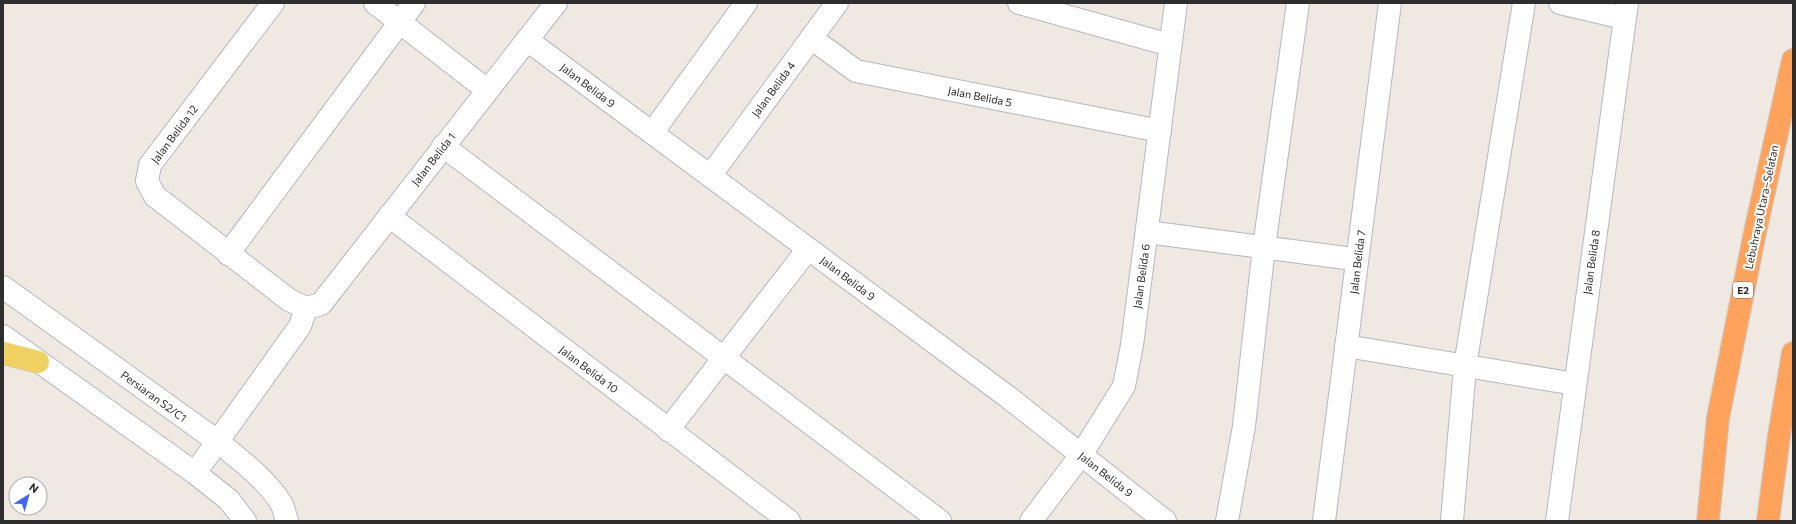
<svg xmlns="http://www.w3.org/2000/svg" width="1796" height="524" font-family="Commissioner,sans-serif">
  <rect width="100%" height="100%" fill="#efe9e1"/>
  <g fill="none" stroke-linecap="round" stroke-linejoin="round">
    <defs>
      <g id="minor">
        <path d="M273 3 150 165 147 181 155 196 289 300 306 308"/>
        <path d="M375 3 487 90"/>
        <path d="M1019 3 1170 45"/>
        <path d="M1560 3 1624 18"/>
        <path d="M811 38 856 71 1160 131"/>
        <path d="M527 40 1008 397 1165 521"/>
        <path d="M652 133 746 3"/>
        <path d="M443 146 940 521"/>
        <path d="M710 176 837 3"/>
        <path d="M389 216 789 521"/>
        <path d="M1147 232 1346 258 1357 261"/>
        <path d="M228 254 414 3"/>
        <path d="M3 287 217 441C240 460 265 478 281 503 284 508 285 515 287 521"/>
        <path d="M306 308 321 304 556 3"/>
        <path d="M3 336 195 473 229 500 245 521"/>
        <path d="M1346 346 1575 384"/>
        <path d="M668 430 808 249"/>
        <path d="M195 473 300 326 306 308"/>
        <path d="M1031 521 1081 455 1124 386 1132 345 1176 3"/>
        <path d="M1227 521 1244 426 1264 247 1298 3"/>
        <path d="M1324 521 1390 3"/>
        <path d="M1452 521 1465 366 1524 3"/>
        <path d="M1557 521 1627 3"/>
      </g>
      <path id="major" d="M3 353 38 362"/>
      <g id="highway">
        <path d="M1708 521 1718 418 1754 237 1793 60"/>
        <path d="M1768 521 1779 436 1793 353"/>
      </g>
    </defs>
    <use href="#minor" stroke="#b4b7c1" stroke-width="24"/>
    <use href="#major" stroke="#c9c9c9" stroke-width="24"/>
    <use href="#highway" stroke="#c9c9c9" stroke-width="24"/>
    <use href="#minor" stroke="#fff" stroke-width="22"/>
    <use href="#major" stroke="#f2d163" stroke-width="22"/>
    <use href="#highway" stroke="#ffa35c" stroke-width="22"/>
  </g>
  <g text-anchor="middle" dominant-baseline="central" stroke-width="4" stroke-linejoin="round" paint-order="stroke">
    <rect fill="#fff" stroke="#6d6d6d" stroke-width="1" x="1733" y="282" width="20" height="16" rx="3"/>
    <g font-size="10" font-weight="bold" fill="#2e2e2e">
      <text x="1743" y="290">E2</text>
    </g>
    <g font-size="11" fill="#2e2e2e" stroke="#fff">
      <text transform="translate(588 85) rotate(37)">Jalan Belida 9</text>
      <text transform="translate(773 89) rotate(-54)">Jalan Belida 4</text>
      <text transform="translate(980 96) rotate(11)">Jalan Belida 5</text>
      <text transform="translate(174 134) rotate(-53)">Jalan Belida 12</text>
      <text transform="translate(433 159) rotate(-52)">Jalan Belida 1</text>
      <text transform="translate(1761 207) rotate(-78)">Lebuhraya Utara–Selatan</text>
      <text transform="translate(1357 262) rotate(-83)">Jalan Belida 7</text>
      <text transform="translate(1591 262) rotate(-82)">Jalan Belida 8</text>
      <text transform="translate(1141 276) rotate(-82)">Jalan Belida 6</text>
      <text transform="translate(848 278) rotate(37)">Jalan Belida 9</text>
      <text transform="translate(589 369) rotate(37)">Jalan Belida 10</text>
      <text transform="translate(154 396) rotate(36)">Persiaran S2/C1</text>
      <text transform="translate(1106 474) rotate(38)">Jalan Belida 9</text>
    </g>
  </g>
  <rect width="1796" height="524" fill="none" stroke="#2e2e2e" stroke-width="8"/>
  <g transform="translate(28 496) rotate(37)"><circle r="19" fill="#ffffff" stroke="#ababab"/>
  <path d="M0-3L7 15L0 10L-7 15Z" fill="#4264fb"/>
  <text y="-6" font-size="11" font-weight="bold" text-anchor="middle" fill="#2e2e2e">N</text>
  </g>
</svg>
